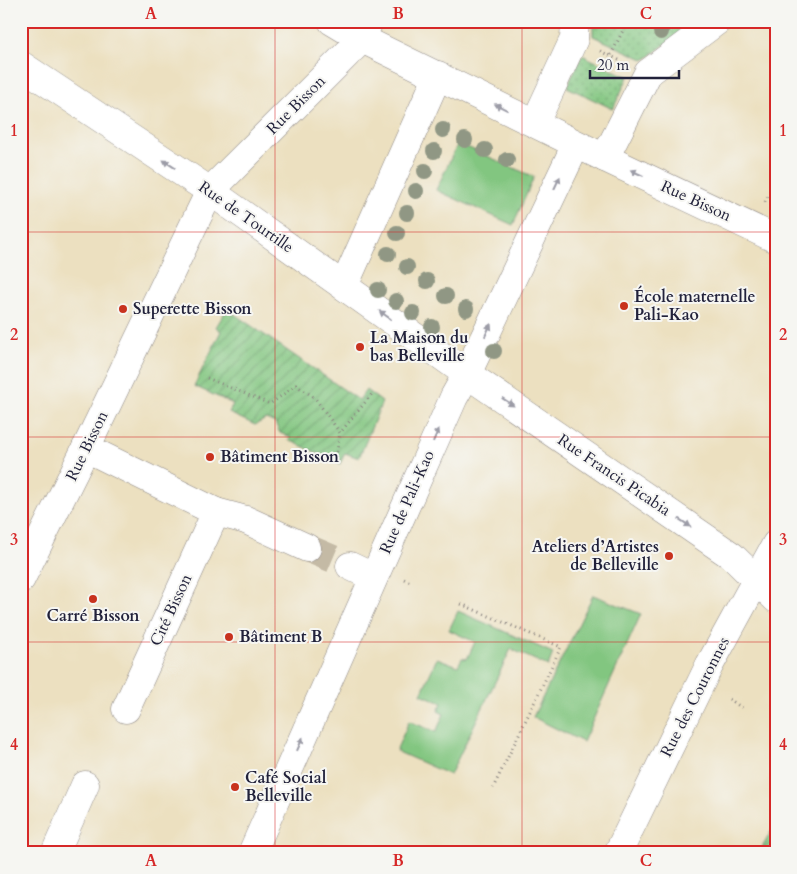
<svg xmlns="http://www.w3.org/2000/svg" width="797" height="874" font-family="Cardo,serif">
  <defs>
    <pattern id="park-dots" width="8" height="8" patternUnits="userSpaceOnUse" patternTransform="scale(1.25)"><rect width="8" height="8" fill="#82c680"/><path d="M2 2h.1M6 6h.1" fill="none" stroke="#6aa06a" stroke-width="1.8" stroke-linecap="round"/></pattern>
    <pattern id="garden-furrows" width="10" height="10" patternUnits="userSpaceOnUse" patternTransform="scale(1.25)"><rect width="10" height="10" fill="#82c680"/><path d="M-1 1l2-2M0 10L10 0M9 11l2-2" fill="none" stroke="#6aa06a"/></pattern>
  </defs>
  <rect width="100%" height="100%" fill="#f6f6f2"/>
  <filter id="ink" filterUnits="userSpaceOnUse"><feTurbulence type="fractalNoise" baseFrequency=".02" numOctaves="2"/><feDisplacementMap in="SourceGraphic" scale="10" xChannelSelector="R" yChannelSelector="G"/><feConvolveMatrix kernelMatrix="1 2 1 2 8 2 1 2 1" color-interpolation-filters="sRGB"/></filter>
  <filter id="wash" filterUnits="userSpaceOnUse"><feTurbulence type="fractalNoise" baseFrequency=".0096" numOctaves="4" result="noise"/><feDisplacementMap in="SourceGraphic" scale="20" xChannelSelector="R" yChannelSelector="G"/><feGaussianBlur stdDeviation="1.12" result="paint"/><feColorMatrix in="noise" values="0 0 0 0 0 0 0 0 0 0 0 0 0 0 0 0 0 1.4 0 .05"/><feComposite in="paint" operator="in"/></filter>
  <g filter="url(#wash)">
    <rect width="100%" height="100%" fill="#ece0c0"/>
    <g fill="#82c680" stroke="#52745e">
      <path d="M458 143 534 177 513 225 436 190Z"/>
      <path d="M593 595 641 614 583 742 533 717Z"/>
      <path d="M458 611 553 653 548 666 511 649 450 775 396 751 409 721 436 732 444 714 438 711 442 703 421 694 437 658 458 666 462 658 467 659 475 642 449 630Z"/>
    </g>
    <g fill="url(#park-dots)" stroke="#52745e">
      <path d="M593 21H695L645 60 593 36Z"/>
      <path d="M582 55 628 77 613 109 567 87Z"/>
    </g>
    <g fill="url(#garden-furrows)" stroke="#52745e">
      <path d="M227 309 359 400 366 390 382 402 359 458 345 453 340 464 289 440 290 437 280 433 275 423 266 419 255 425 229 413 233 404 194 386 221 331 216 327Z"/>
      <path d="M776 823V853H759Z"/>
    </g>
  </g>
  <g filter="url(#ink)">
    <g fill="none" stroke-linecap="round" stroke-linejoin="round">
      <path stroke="#c4baa5" stroke-width="28" stroke-dasharray="28 14" stroke-linecap="butt" d="M307 548 350 566"/>
      <defs>
        <g id="minor">
          <path d="M332 21 362 39 605 158 776 239"/>
          <path d="M21 65 210 191 467 374 732 556 776 599"/>
          <path d="M535 123 574 39 575 21"/>
          <path d="M605 158 648 73 717 21"/>
          <path d="M344 286 438 75"/>
          <path d="M86 448 216 512 126 709"/>
          <path d="M216 512 246 520 307 548"/>
          <path d="M350 566 373 577"/>
          <path d="M21 579 86 448 210 191 362 39 369 21"/>
          <path d="M55 853 85 785"/>
          <path d="M252 853 454 397 467 374 571 155"/>
          <path d="M618 853 709 666 776 544"/>
        </g>
      </defs>
      <use href="#minor" stroke="#87817e" stroke-width="29"/>
      <g stroke="#87817e" stroke-width="3" stroke-dasharray="1 4" stroke-linecap="butt">
        <path d="M621 21C635 30 651 29 664 21"/>
        <path d="M600 51 621 61"/>
        <path d="M611 55 626 24"/>
        <path d="M765 202 770 193"/>
        <path d="M207 378 270 404 296 385 315 398 340 433 372 394"/>
        <path d="M336 457 340 433"/>
        <path d="M404 579 413 583"/>
        <path d="M461 604 561 647 493 788"/>
        <path d="M729 699 745 710"/>
      </g>
      <use href="#minor" stroke="#fff" stroke-width="28"/>
    </g>
    <g fill="#909784">
      <circle cx="661" cy="32" r="8"/>
      <circle cx="443" cy="130" r="8"/>
      <circle cx="465" cy="140" r="8"/>
      <circle cx="485" cy="150" r="8"/>
      <circle cx="434" cy="151" r="8"/>
      <circle cx="507" cy="160" r="8"/>
      <circle cx="425" cy="171" r="8"/>
      <circle cx="416" cy="191" r="8"/>
      <circle cx="407" cy="213" r="8"/>
      <circle cx="397" cy="233" r="8"/>
      <circle cx="388" cy="254" r="8"/>
      <circle cx="407" cy="267" r="8"/>
      <circle cx="427" cy="281" r="8"/>
      <circle cx="378" cy="290" r="8"/>
      <circle cx="446" cy="296" r="8"/>
      <circle cx="396" cy="301" r="8"/>
      <circle cx="466" cy="309" r="8"/>
      <circle cx="413" cy="313" r="8"/>
      <circle cx="432" cy="327" r="8"/>
      <circle cx="494" cy="351" r="8"/>
    </g>
    <defs><path id="oneway-solid" d="M-6-.8H1V-3.2L6.5 0L1 3.2V.8H-6Z" transform="scale(1.25)"/></defs>
    <g fill="#9c9ca7">
      <use href="#oneway-solid" transform="translate(501 107) rotate(-154)"/>
      <use href="#oneway-solid" transform="translate(169 164) rotate(-146)"/>
      <use href="#oneway-solid" transform="translate(637 173) rotate(-155)"/>
      <use href="#oneway-solid" transform="translate(557 183) rotate(-65)"/>
      <use href="#oneway-solid" transform="translate(385 315) rotate(-144)"/>
      <use href="#oneway-solid" transform="translate(488 330) rotate(-65)"/>
      <use href="#oneway-solid" transform="translate(508 402) rotate(34)"/>
      <use href="#oneway-solid" transform="translate(436 435) rotate(-66)"/>
      <use href="#oneway-solid" transform="translate(685 523) rotate(34)"/>
      <use href="#oneway-solid" transform="translate(300 744) rotate(-66)"/>
    </g>
  </g>
  <path fill="none" stroke="#d62828" stroke-width="1" stroke-opacity="0.55" d="M275 21V853M522 21V853M21 232H776M21 437H776M21 642H776"/>
  <g fill="#c8321e" stroke="#f6f6f2" stroke-width="2">
    <circle cx="624" cy="306" r="5"/>
    <circle cx="123" cy="309" r="5"/>
    <circle cx="360" cy="347" r="5"/>
    <circle cx="210" cy="457" r="5"/>
    <circle cx="669" cy="556" r="5"/>
    <circle cx="93" cy="599" r="5"/>
    <circle cx="229" cy="637" r="5"/>
    <circle cx="235" cy="787" r="5"/>
  </g>
  <g text-anchor="middle" dominant-baseline="central" stroke-width="4" stroke-linejoin="round" paint-order="stroke">
    <g font-size="16" fill="#22223b" stroke="#f6f6f2">
      <text transform="translate(296 105) rotate(-45)">Rue Bisson</text>
      <text transform="translate(696 201) rotate(25)">Rue Bisson</text>
      <text transform="translate(246 217) rotate(35)">Rue de Tourtille</text>
      <text transform="translate(87 446) rotate(-64)">Rue Bisson</text>
      <text transform="translate(614 475) rotate(34)">Rue Francis Picabia</text>
      <text transform="translate(407 502) rotate(-66)">Rue de Pali-Kao</text>
      <text transform="translate(171 610) rotate(-65)">Cité Bisson</text>
      <text transform="translate(695 697) rotate(-63)">Rue des Couronnes</text>
    </g>
    <g font-size="16" font-weight="bold" fill="#22223b" stroke="#f6f6f2" text-anchor="start">
      <text x="634" y="297">École maternelle<tspan x="634" dy="18">Pali-Kao</tspan></text>
      <text x="133" y="309">Superette Bisson</text>
      <text x="370" y="338">La Maison du<tspan x="370" dy="18">bas Belleville</tspan></text>
      <text x="220" y="457">Bâtiment Bisson</text>
      <text x="659" y="547" text-anchor="end">Ateliers d’Artistes<tspan x="659" dy="18">de Belleville</tspan></text>
      <text x="93" y="616" text-anchor="middle">Carré Bisson</text>
      <text x="239" y="637">Bâtiment B</text>
      <text x="245" y="778">Café Social<tspan x="245" dy="18">Belleville</tspan></text>
    </g>
  </g>
  <rect width="797" height="874" fill="none" stroke="#f6f6f2" stroke-width="55"/>
  <path d="M590 70v8h89v-8" fill="none" stroke="#22223b" stroke-width="2.5"/>
  <text x="597" y="70" font-size="15" fill="#22223b" stroke="#f6f6f2" stroke-width="4" paint-order="stroke">20 m</text>
  <rect x="28" y="28" width="742" height="818" fill="none" stroke="#d62828" stroke-width="2"/>
  <g font-size="16" text-anchor="middle" font-weight="bold" fill="#d62828">
    <text x="151" y="19">A</text>
    <text x="398" y="19">B</text>
    <text x="646" y="19">C</text>
    <text x="14" y="136">1</text>
    <text x="783" y="136">1</text>
    <text x="14" y="340">2</text>
    <text x="783" y="340">2</text>
    <text x="14" y="545">3</text>
    <text x="783" y="545">3</text>
    <text x="14" y="750">4</text>
    <text x="783" y="750">4</text>
    <text x="151" y="866">A</text>
    <text x="398" y="866">B</text>
    <text x="646" y="866">C</text>
  </g>
</svg>
